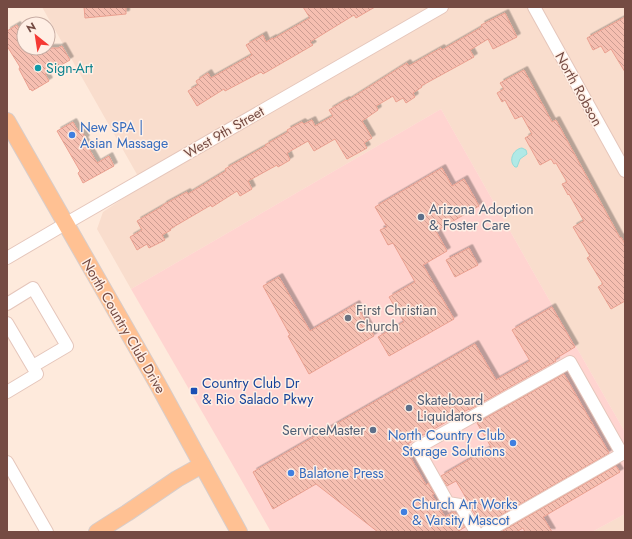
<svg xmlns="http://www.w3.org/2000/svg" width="632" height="539" font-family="Jost,sans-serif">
  <defs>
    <pattern id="building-back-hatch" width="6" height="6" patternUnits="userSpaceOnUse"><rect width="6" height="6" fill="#f6bfb1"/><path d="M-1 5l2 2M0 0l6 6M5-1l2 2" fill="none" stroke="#cc9d92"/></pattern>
    <filter id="shadow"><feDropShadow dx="3.5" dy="-3.5" stdDeviation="0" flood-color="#0004"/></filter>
  </defs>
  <rect width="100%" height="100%" fill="#feeadc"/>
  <g fill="#f9ddcd">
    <path d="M42 7H625V432L535 275 441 109 131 289 97 229 103 212 143 185Z"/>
    <path d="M625 514V532H592Z"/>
  </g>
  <path fill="#ffd4d0" d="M441 109 535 275 625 432V514L592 532H271L227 455 131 289Z"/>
  <path fill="#b0e9e6" stroke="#95dcd8" d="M522 148 526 150 527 154 520 159 517 167H515C508 161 513 149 522 148Z"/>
  <g fill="url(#building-back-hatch)" stroke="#eaa090" filter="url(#shadow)">
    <path d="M84 7H126V14L85 18Z"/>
    <path d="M303 7H375L356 18 354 15 310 42 313 45 263 74 261 72 225 91 224 89 197 106 188 91 198 85 196 81 208 73 211 78 252 55 246 45 263 35 266 42 273 38V39L310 18Z"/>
    <path d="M505 13 517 37 493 49 488 39 470 50 474 57 421 86 422 87 413 93 415 97 406 103 403 98 396 102 393 96 376 106 378 110 362 121 372 138 364 143 367 148 347 159 335 139 314 151 308 141 287 153 290 160 278 167 277 165 248 181 252 189 240 196 237 191 212 207 211 205 170 229 171 230 162 235 165 240 149 248 147 244 137 250 130 237 142 230 137 221 163 206V205L187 192 188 194 226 171 225 169 266 146 265 145 288 132 287 130 302 122 304 124 312 120 315 126 333 116 329 110 346 100 347 101 407 63 409 66 441 48 442 50 482 27 481 25Z"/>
    <path d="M625 17V72L611 49 605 53 601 46 593 50 587 38Z"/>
    <path d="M17 25 24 38V48H58L62 46 70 60 45 74 49 81 32 91 31 89 30 90 19 69 20 67 7 46V31Z"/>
    <path d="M524 70 552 122 556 120 620 238 621 237 625 244V301L611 309 598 287 603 284 587 258 590 256 573 227 584 221 569 194 568 195 562 184 567 182 556 163 554 164 551 159 540 165 525 138 532 134 522 116 515 119 505 100 502 102 497 93 504 89 500 83Z"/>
    <path d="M73 122 78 131 81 130 86 139 84 140 97 163 109 156 114 166 83 183 78 173 80 171 57 131Z"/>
    <path d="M442 168 452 186 464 179 479 206 436 231 447 251 423 265 454 319 389 356 378 337 404 322 389 297 415 282 393 243 388 245 380 230 387 227 375 207Z"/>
    <path d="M469 248 478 265 455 277 446 260Z"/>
    <path d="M279 277 310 331 356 304 374 336 309 374 288 336 290 335 263 286Z"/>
    <path d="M552 307 575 347 555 359 556 361 469 410V409L404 446 426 485 428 483 434 494 432 495 445 517 453 512H455L465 527 457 532H378L316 484 273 509 253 472 475 344 496 380 530 361 512 330Z"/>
    <path d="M564 374 609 453 482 526 468 503H469L456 481 447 486 441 476 491 447 477 423Z"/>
    <path d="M616 466 620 472 543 517 552 532H525L523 528 516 532H501Z"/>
  </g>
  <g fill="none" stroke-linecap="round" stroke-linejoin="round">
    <defs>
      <g id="minor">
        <path d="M534 7 625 171"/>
        <path d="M7 258 65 224 442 7"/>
        <path d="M7 304 33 288 67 346 33 366"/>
        <path d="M7 323 37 374 7 392"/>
        <path d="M7 462 47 532"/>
        <path d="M476 532 460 505 448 503 417 448 570 362 622 454 486 532"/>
      </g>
      <g id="major">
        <path d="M7 121 157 383 239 532"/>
        <path d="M97 532 127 513 177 479 202 465"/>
      </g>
    </defs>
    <use href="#minor" stroke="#e5c6bb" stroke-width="14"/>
    <use href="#major" stroke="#d8cdca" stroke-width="18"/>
    <use href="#minor" stroke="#fff" stroke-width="12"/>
    <use href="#major" stroke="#ffc193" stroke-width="16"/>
  </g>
  <circle fill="#0f9aa8" stroke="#ffefe5" stroke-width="1.5" cx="38" cy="68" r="4"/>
  <g fill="#3f7fe0" stroke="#ffefe5" stroke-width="1.5">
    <circle cx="72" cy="135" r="4"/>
    <circle cx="513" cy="443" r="4"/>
    <circle cx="291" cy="473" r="4"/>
    <circle cx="404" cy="512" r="4"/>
  </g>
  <g fill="#5c6f8a" stroke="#ffefe5" stroke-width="1.5">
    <circle cx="421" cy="217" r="4"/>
    <circle cx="409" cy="408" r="4"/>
    <circle cx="373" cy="430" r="4"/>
  </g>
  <circle fill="#6b7280" stroke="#ffefe5" stroke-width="1.5" cx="348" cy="318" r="4"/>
  <rect fill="#1a4fb4" stroke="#ffefe5" stroke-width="1.5" x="190" y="387" width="8" height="8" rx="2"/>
  <g text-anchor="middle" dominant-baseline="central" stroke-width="3" stroke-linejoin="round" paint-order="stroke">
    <g font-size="14" fill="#0d838f" stroke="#ffefe5" text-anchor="start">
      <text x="46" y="68">Sign-Art</text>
    </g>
    <g font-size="14" fill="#754b43" stroke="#ffefe5">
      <text transform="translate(579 89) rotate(61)">North Robson</text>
      <text transform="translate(224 132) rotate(-30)">West 9th Street</text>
      <text transform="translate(124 326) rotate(60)">North Country Club Drive</text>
    </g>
    <g font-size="14" fill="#366cbe" stroke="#ffefe5" text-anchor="start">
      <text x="80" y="127">New SPA |<tspan x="80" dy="16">Asian Massage</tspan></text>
      <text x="505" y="435" text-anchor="end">North Country Club<tspan x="505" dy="16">Storage Solutions</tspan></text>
      <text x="299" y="473">Balatone Press</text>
      <text x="412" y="504">Church Art Works<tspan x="412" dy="16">&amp; Varsity Mascot</tspan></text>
    </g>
    <g font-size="14" fill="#4e5e75" stroke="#ffefe5" text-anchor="start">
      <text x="429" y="209">Arizona Adoption<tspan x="429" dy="16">&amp; Foster Care</tspan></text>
      <text x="417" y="400">Skateboard<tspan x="417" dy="16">Liquidators</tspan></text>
      <text x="365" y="430" text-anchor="end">ServiceMaster</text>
    </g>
    <g font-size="14" fill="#5b616d" stroke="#ffefe5" text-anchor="start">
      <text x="356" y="310">First Christian<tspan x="356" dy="16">Church</tspan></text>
    </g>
    <g font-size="14" fill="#164399" stroke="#ffefe5" text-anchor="start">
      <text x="202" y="383">Country Club Dr<tspan x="202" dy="16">&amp; Rio Salado Pkwy</tspan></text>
    </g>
  </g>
  <rect width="632" height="539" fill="none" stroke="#754b43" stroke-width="16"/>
  <g transform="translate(36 36) rotate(330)"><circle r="19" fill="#ffefe5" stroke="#c8ada4"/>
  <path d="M0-3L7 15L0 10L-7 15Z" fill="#f53934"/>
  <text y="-6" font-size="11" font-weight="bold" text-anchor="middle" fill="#754b43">N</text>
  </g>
</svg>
